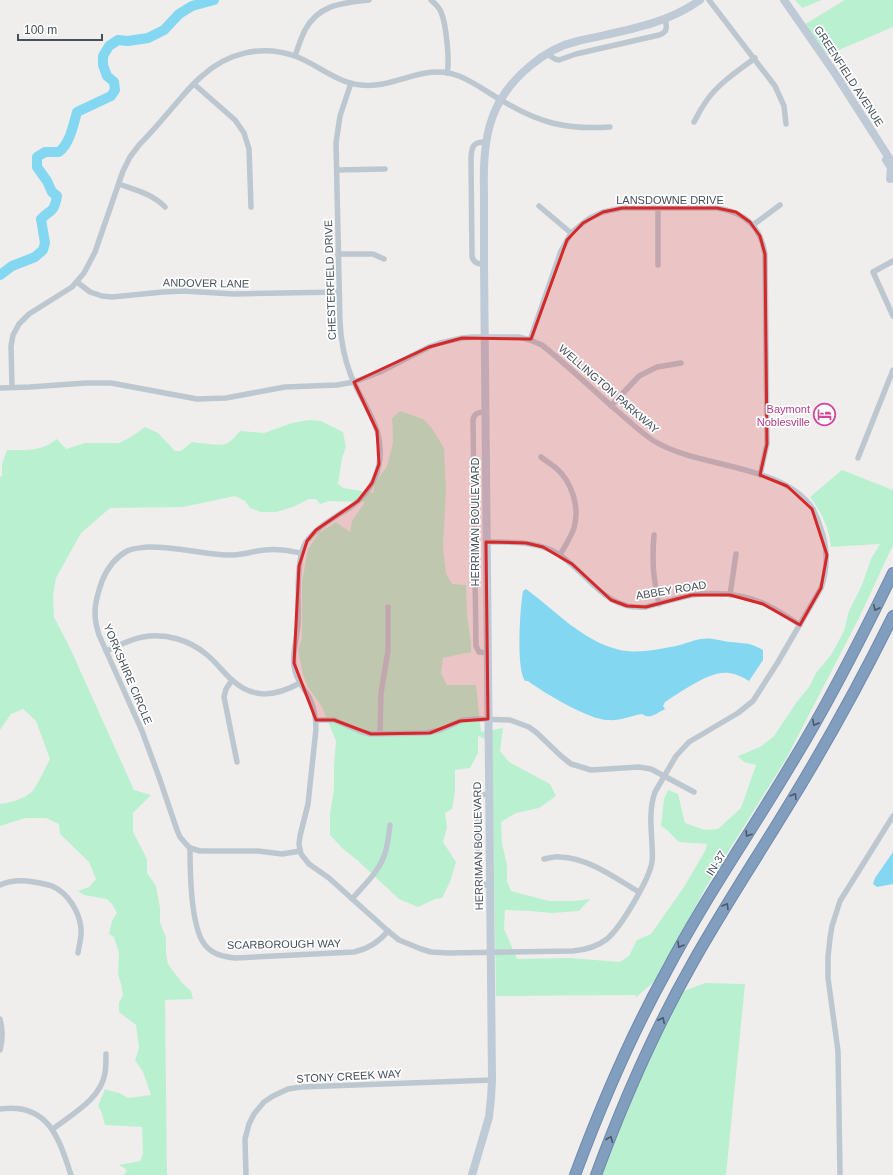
<svg xmlns="http://www.w3.org/2000/svg" width="893" height="1175" font-family="Arial,sans-serif">
  <rect width="100%" height="100%" fill="#f0eded"/>
  <g fill="#b9f1d0">
    <path d="M795 0H822L802 8Z"/>
    <path d="M845 0H893V27L827 55 805 24Z"/>
    <path d="M400 411 423 419 431 427 444 448 446 492 443 548 446 573 452 584 466 585 467 615 471 643V653H466L443 658 441 673 447 685H476L481 732 503 728 500 751 509 762 550 784 556 796 539 808 516 813 501 822 502 843 507 865V881L511 891 549 901H575L590 899 579 911 552 913 530 911 505 910 504 929 517 959 570 958 620 962 629 956 637 940 651 934 684 887 705 851 707 844 679 842 667 830 661 826 664 799 668 790 678 794 685 823 705 830 718 829 741 808 756 765 744 762 738 756 760 747 774 736 796 703 809 687 816 673 831 655 844 631 849 611 862 585 871 559 880 544 831 547C829 528 822 513 810 497L842 470 893 490V545L859 618 786 759 706 887 655 981 635 998 636 995 496 996 492 742 478 736V753L470 768 455 770V792L452 809 445 813 447 827 443 842 456 862 450 882 442 898 435 899 418 907 399 899 357 860 342 848 330 835V813L334 789V765L336 741 322 707 308 687 303 675 298 650 302 638V582L308 549 319 533 336 522 350 532 352 521 365 502 329 501 320 504 316 499H309L293 507 276 512H261L250 508 245 501 235 496 183 507 110 508 81 533 56 578 53 595 54 617 70 648 134 790 151 795 133 813V832L147 859V873L156 886 160 908V922L166 938V954L168 964 182 983 191 991 193 999 165 1000 167 1175H124L127 1170 119 1165 140 1161 143 1154 142 1127 105 1125 101 1111 98 1106 105 1089 119 1093 128 1098 151 1095 143 1072 135 1060 139 1048 136 1025 119 1012V1002L123 996 121 984 118 974 119 953 114 937 109 934 112 921 117 913 112 904 107 899 84 895 78 891 89 887 96 879 89 862 60 834 59 824 46 818H25L0 826V804C10 803 28 798 34 789 40 780 45 768 50 759L36 721 23 709 11 714 0 730V477L2 476V464L7 450C27 450 40 452 57 439L66 449 85 443H119L131 437 145 427 158 433 175 451H181L192 442C199 443 220 446 225 444 231 442 236 436 240 431L264 433 292 423 309 420 321 421 343 432 346 447 342 458 338 484 343 488 373 493 375 482 386 468 388 462 393 443 392 418Z"/>
    <path d="M705 983 745 984 726 1175H597L676 994Z"/>
  </g>
  <g fill="#84d7f0">
    <path d="M526 589C556 611 582 641 620 650 639 654 661 649 680 645 687 643 694 640 701 639 712 637 720 641 731 642 746 644 749 642 763 650V660L749 681C743 677 736 674 729 673 710 670 681 692 665 702L663 706 665 709C657 713 650 720 642 714 630 716 620 721 608 720 589 720 544 693 528 681H525C516 668 520 608 523 591Z"/>
    <path d="M893 852V884L877 887 873 884 875 878Z"/>
  </g>
  <g fill="none" stroke-linecap="round" stroke-linejoin="round">
    <path stroke="#84d7f0" stroke-width="10" d="M0 275 12 266 35 257 43 250 45 243 41 219C51 209 54 213 57 196L52 192 47 181 37 167V157L45 152H59C70 143 73 126 77 112L111 96 115 90 114 82 107 76 103 65V56L109 46 118 40 128 41 148 38 164 30 179 14 192 6 214 0"/>
    <defs>
      <g id="highway">
        <path d="M575 1175C601 1105 630 1037 666 972 703 901 749 835 790 766 828 704 861 639 893 573"/>
        <path d="M596 1175C623 1102 654 1031 692 964 721 912 754 862 785 811 824 748 860 683 893 616"/>
      </g>
    </defs>
    <use href="#highway" stroke="#6d89ab" stroke-width="12"/>
    <g stroke="#bdc7d0" stroke-width="5.5">
      <path d="M431 0C435 4 439 7 441 12 446 23 450 61 447 73"/>
      <path d="M709 0 775 86 784 106 786 124"/>
      <path d="M547 54 555 59 559 60 576 54 659 35C668 32 667 27 665 19"/>
      <path d="M295 56C298 47 301 38 305 30 319 4 343 3 369 0"/>
      <path d="M194 84 235 120 244 133 249 149 251 207"/>
      <path d="M694 122C698 114 702 107 707 100 719 83 738 71 755 58"/>
      <path d="M337 170 385 169"/>
      <path d="M119 184C135 190 153 194 165 207"/>
      <path d="M539 206 571 233"/>
      <path d="M753 225 780 205"/>
      <path d="M338 254H373L384 259"/>
      <path d="M893 261 873 272 893 316"/>
      <path d="M484 264C478 264 473 263 472 256L471 157C472 146 473 142 486 142"/>
      <path d="M658 265V208"/>
      <path d="M77 282 90 292 102 296 112 297 163 292 184 291 233 294 339 292"/>
      <path d="M530 340 561 251 571 233 583 223 590 218 603 212 622 208H717C744 212 761 227 765 254L767 444 760 475"/>
      <path d="M12 387 11 346 13 335 19 324 29 314 72 287 84 273 95 252 123 171 130 157 139 145C151 133 162 120 173 107 182 97 191 85 202 76 227 53 262 44 295 56 317 64 337 83 361 85 395 89 425 62 459 76 474 82 487 92 501 100 539 123 566 130 610 127"/>
      <path d="M0 388 30 387 86 383H111L197 399 226 398 285 387 337 385 354 382 380 372 429 347 440 343 462 338 474 337H519L530 340 542 345C567 365 591 388 615 409 628 420 640 432 654 441 700 469 782 463 813 509 816 515 819 522 821 529 828 549 828 568 821 588L778 662 753 701 738 713 689 742 676 756 655 792C649 809 651 826 652 844 652 850 653 856 652 862 649 880 621 927 607 939 598 946 585 950 573 951L448 953 431 952 421 949 399 940 388 931 329 878 309 864 301 854 299 844 300 836 308 804 316 729C316 718 314 707 309 697 304 689 297 680 295 671 291 655 297 640 298 625 299 603 295 560 306 542 315 529 329 521 341 513 360 503 375 486 379 464 386 428 362 405 350 373 344 357 341 340 340 323L336 143 340 116 351 83"/>
      <path d="M611 406 639 376 657 367 681 363"/>
      <path d="M485 412C479 412 474 413 473 420L476 646 479 652 487 653"/>
      <path d="M541 457C546 461 551 464 556 468 572 482 580 507 574 528 571 537 565 546 560 555"/>
      <path d="M858 458 893 370"/>
      <path d="M654 535C652 561 653 578 659 604"/>
      <path d="M486 542C509 542 532 541 553 551 587 569 602 611 646 607 661 603 677 598 693 595 716 592 741 594 763 603 776 609 788 617 800 625"/>
      <path d="M730 595 736 554"/>
      <path d="M106 651C118 646 130 639 143 637 166 633 189 640 206 654 216 662 223 672 232 680 254 700 276 696 300 683"/>
      <path d="M232 680 226 689 224 697 237 762"/>
      <path d="M316 720H334L362 732 371 734 426 733 440 730 463 720 478 719 510 720 529 727 537 733 561 756 571 764 578 766 591 770 639 767 651 769 694 792"/>
      <path d="M380 733 381 693 388 651V607"/>
      <path d="M489 794 481 795 477 799V803L478 876 482 883 486 885H490"/>
      <path d="M190 848C190 871 191 928 205 945 213 955 225 957 236 958L354 952C368 949 379 942 388 931"/>
      <path d="M300 851 282 854 258 851H200L190 848 186 844 180 837 177 830 159 777 142 731 99 635C92 614 95 601 102 581 107 569 114 558 127 551 133 548 140 548 147 547 174 546 200 554 226 555 240 556 252 551 265 550 278 548 289 551 301 553"/>
      <path d="M544 859C549 858 555 856 560 857 589 858 615 878 639 892"/>
      <path d="M0 885C11 880 22 880 34 882 40 883 46 884 52 886 68 893 79 911 81 928 82 937 79 945 78 953"/>
      <path d="M352 899C365 884 381 870 386 850 388 842 389 833 390 825"/>
      <path d="M0 1019C3 1030 3 1039 0 1050"/>
      <path d="M0 1109C48 1102 59 1138 71 1175"/>
      <path d="M53 1129C72 1114 101 1099 105 1073 106 1067 106 1060 106 1054"/>
      <path d="M246 1175 245 1139 249 1124 254 1114 264 1102 273 1096 288 1089 301 1087 492 1080"/>
      <path d="M840 1175 838 1051 828 978V957L830 938 832 926 840 901 893 816"/>
    </g>
    <g stroke="#bfcad7" stroke-width="8">
      <path d="M784 0 834 72 893 164"/>
      <path d="M886 160 891 168 890 179"/>
      <path d="M472 1175 489 1117 491 1098 492 1080 484 264C484 242 484 220 484 197 483 144 485 103 530 66 544 54 560 45 578 41 620 31 664 26 700 0"/>
    </g>
    <use href="#highway" stroke="#829ebf" stroke-width="10"/>
  </g>
  <defs><path id="oneway-chevron" d="M-2-3.5L2.5 0L-2 3.5" fill="none" stroke-width="1.6" stroke-linecap="round" stroke-linejoin="round"/></defs>
  <g stroke="#4b5865">
    <use href="#oneway-chevron" transform="translate(876 608) rotate(116)"/>
    <use href="#oneway-chevron" transform="translate(815 723) rotate(119)"/>
    <use href="#oneway-chevron" transform="translate(794 796) rotate(-59)"/>
    <use href="#oneway-chevron" transform="translate(748 834) rotate(122)"/>
    <use href="#oneway-chevron" transform="translate(726 906) rotate(-59)"/>
    <use href="#oneway-chevron" transform="translate(680 945) rotate(120)"/>
    <use href="#oneway-chevron" transform="translate(662 1020) rotate(-63)"/>
    <use href="#oneway-chevron" transform="translate(610 1139) rotate(-68)"/>
  </g>
  <path fill="#d62828" fill-opacity="0.2" stroke="#d62828" stroke-width="3" stroke-linejoin="round" d="M622 208H717L736 212 750 222 760 236 765 254 767 444 760 475 787 486 812 509 827 555 821 588 800 625 763 604 730 595H692L646 607 627 606 611 600 572 564 543 547 526 543 486 542 488 719 460 721 430 733 371 734 334 720H316L294 663 299 566 307 541 316 530 358 501 372 483 379 464 377 431 354 382 429 347 462 338 531 339 567 240 583 223 603 212Z"/>
  <defs>
    <symbol id="hotel-ring" viewBox="-11 -11 22 22"><circle r="9.5" fill="#fff" stroke="#d1479c" stroke-width="1.5"/><path d="M-6-4.5h1.5V1H6V5H4.5V3h-9V5H-6ZM-4 0a1.8 1.8 0 1 1 3.6 0ZM.5 0V-2.5h3Q6-2.5 6 0Z" fill="#d1479c"/></symbol>
  </defs>
  <g fill-rule="evenodd">
    <use href="#hotel-ring" x="812" y="402" width="25" height="25"/>
  </g>
  <g text-anchor="middle" dominant-baseline="central" stroke-width="3.5" stroke-linejoin="round" paint-order="stroke">
    <g font-size="11" fill="#45505b" stroke="#fff">
      <text transform="translate(849 76) rotate(57)">GREENFIELD AVENUE</text>
      <text x="670" y="200">LANSDOWNE DRIVE</text>
      <text transform="translate(330 280) rotate(-92)">CHESTERFIELD DRIVE</text>
      <text transform="translate(206 283) rotate(1)">ANDOVER LANE</text>
      <text transform="translate(609 389) rotate(41)">WELLINGTON PARKWAY</text>
      <text transform="translate(475 522) rotate(-90)">HERRIMAN BOULEVARD</text>
      <text transform="translate(671 590) rotate(-9)">ABBEY ROAD</text>
      <text transform="translate(128 674) rotate(67)">YORKSHIRE CIRCLE</text>
      <text transform="translate(478 846) rotate(-91)">HERRIMAN BOULEVARD</text>
      <text transform="translate(716 863) rotate(-58)">IN-37</text>
      <text transform="translate(284 944) rotate(-1)">SCARBOROUGH WAY</text>
      <text transform="translate(349 1076) rotate(-3)">STONY CREEK WAY</text>
    </g>
    <g font-size="11" fill="#b23c85" stroke="#fff" text-anchor="end">
      <text x="810" y="409">Baymont<tspan x="810" dy="13">Noblesville</tspan></text>
    </g>
  </g>
  <path d="M18 34v6h84v-6" fill="none" stroke="#45505b" stroke-width="2"/>
  <text x="24" y="34" font-size="12" fill="#45505b" stroke="#ffffff" stroke-width="3" paint-order="stroke">100 m</text>
</svg>
